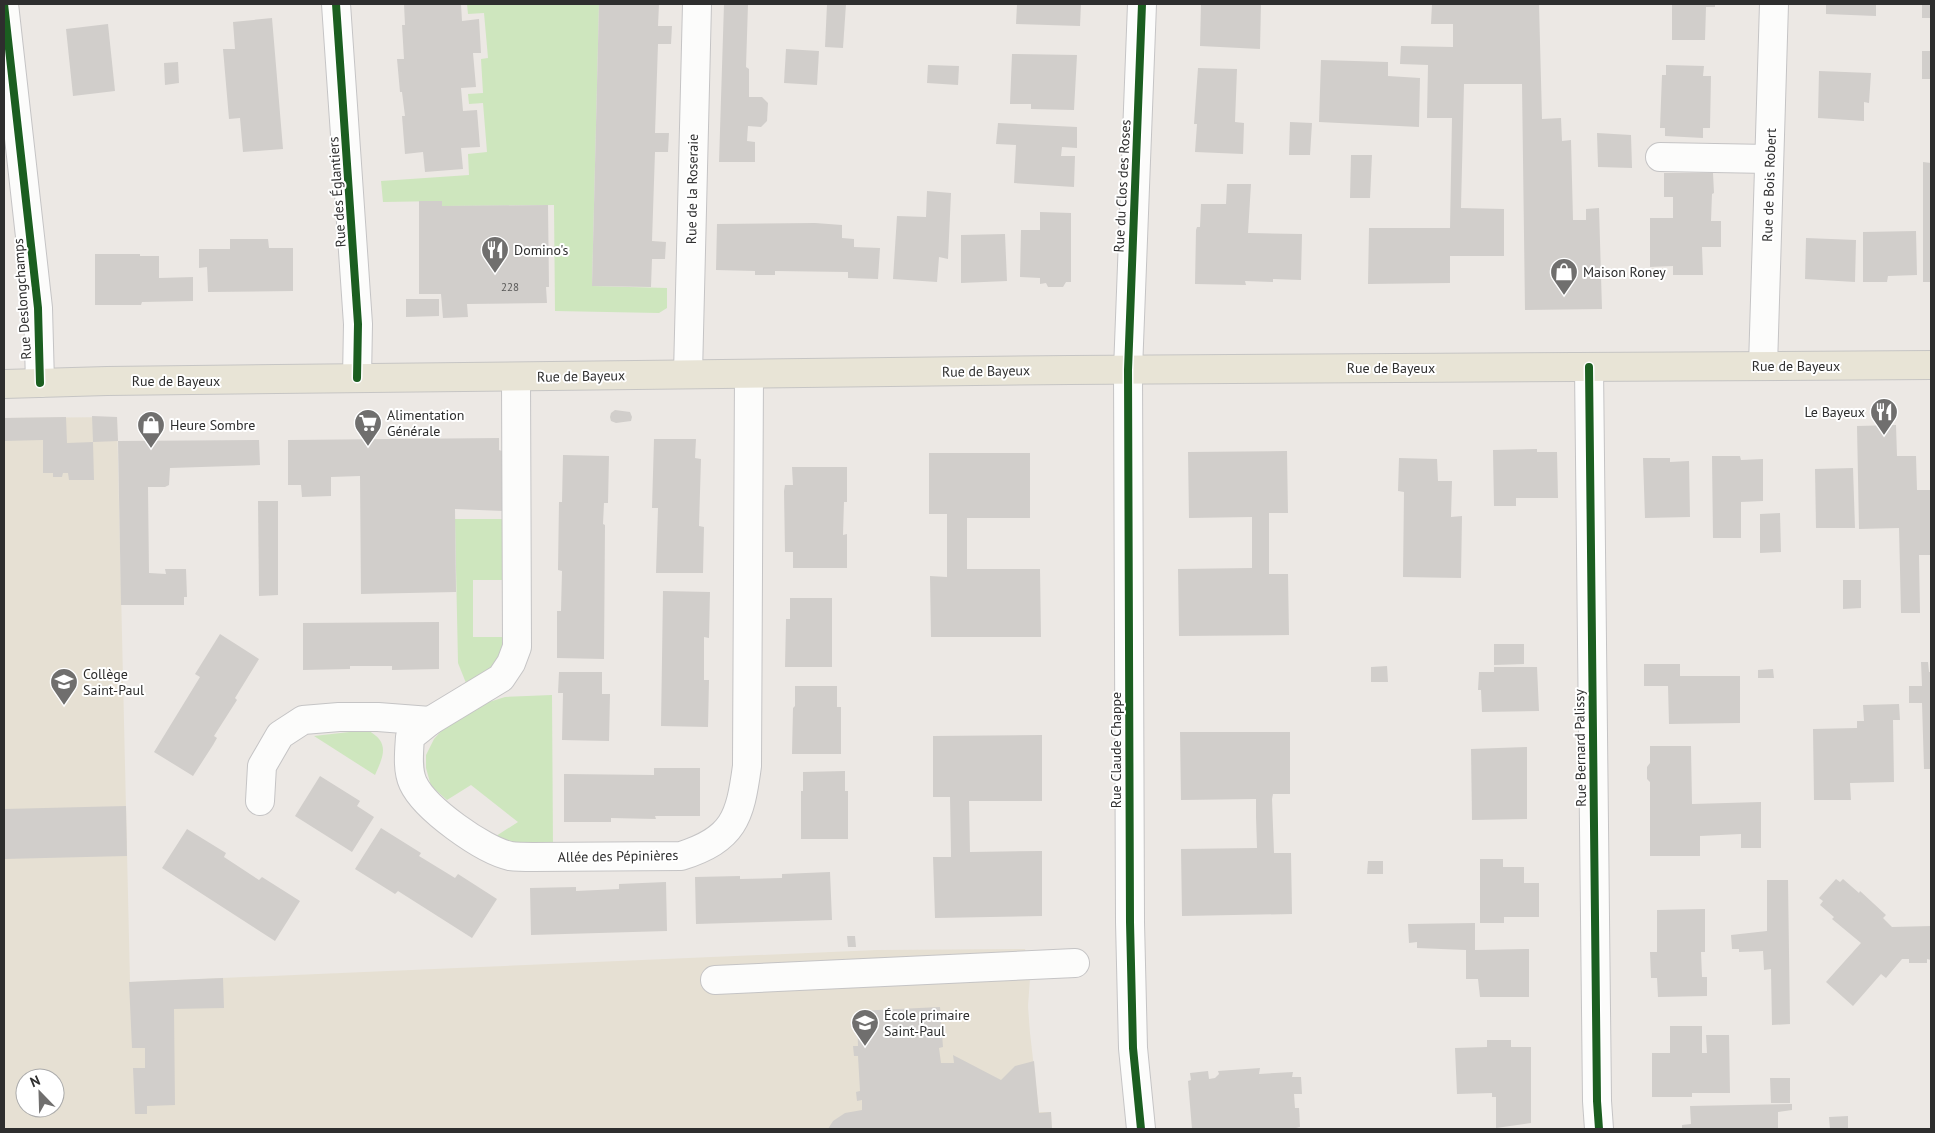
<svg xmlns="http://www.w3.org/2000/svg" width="1935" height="1133" font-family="'PT Sans',sans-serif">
  <rect width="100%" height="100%" fill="#ece8e4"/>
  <path fill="#e6e0d3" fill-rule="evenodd" d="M117 417 130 982 877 950 1025 949 1031 965 1028 1006 1030 1033 1039 1112H1051L1052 1129H4V418ZM25 1078H55V1108H25Z"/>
  <g fill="#cee6be">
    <path d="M467 4H599L592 286 667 288V308L659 313 555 311 554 205 442 206V201L383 202 381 181 469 175 468 154 487 152 483 103 469 104 468 94 483 93 481 59 488 58 484 13 468 14Z"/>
    <path d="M455 519H505L506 580H473V637H506C497 661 493 675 466 683L458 663Z"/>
    <path d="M552 695 553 849H522L493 838 518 822 471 785 447 800 431 786 426 768V755L434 739 445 727 486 703 505 697Z"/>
    <path d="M367 730C390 742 384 755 375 775L314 736Z"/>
  </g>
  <g fill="#d1cecb">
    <path d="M404 4H461L462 21 479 19 481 53H473L476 87 461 88 463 111 477 110 480 147 461 148 463 169 425 172 423 152 405 154 402 116H405L402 92H400L397 59H404L402 25H405Z"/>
    <path d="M599 4H659L658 26H672L671 44H658L655 133H669L668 152H655L652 241 666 242 665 259H652L651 287 592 286Z"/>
    <path d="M724 4H748L746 67 749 69V97H762L768 103 767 121 761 127 748 126 747 141 755 142V162H719Z"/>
    <path d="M827 4H846L843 48 825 47Z"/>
    <path d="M1017 4H1081L1080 26 1016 24Z"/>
    <path d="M1201 4H1261L1260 49 1200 46Z"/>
    <path d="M1432 4H1539L1542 119 1561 118 1562 141 1571 140 1573 220H1586V209L1599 208 1602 309 1525 310 1522 84H1464L1461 208 1504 209V256H1450V283L1368 284 1369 228H1450L1452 118H1427L1428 65 1400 64 1401 46 1453 47V24H1431Z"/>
    <path d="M1672 4H1715V7H1706L1705 40H1672Z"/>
    <path d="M1826 4H1876V16L1826 14Z"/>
    <rect x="1922" y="4" width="9" height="14"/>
    <path d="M272 18 283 149 243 152 240 118 229 119 223 49H235L233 22Z"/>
    <path d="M108 24 115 91 73 96 66 29Z"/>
    <path d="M786 49 819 51 817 85 784 83Z"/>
    <rect x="1922" y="51" width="9" height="28"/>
    <path d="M1012 54 1077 55 1074 110 1031 109V104H1010Z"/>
    <path d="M1321 60 1388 62V76L1420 78 1419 127 1319 122Z"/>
    <path d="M178 62 179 83 165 85 164 63Z"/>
    <path d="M928 65 959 66 958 85 927 83Z"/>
    <path d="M1666 65 1704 66 1703 76H1711L1710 128H1703V138L1665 136V128H1660L1662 75H1666Z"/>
    <path d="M1198 68 1237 69 1235 122 1244 123 1243 154 1195 152 1197 124H1194Z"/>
    <path d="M1819 71 1871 73 1869 103 1864 102V121L1818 118Z"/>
    <path d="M1290 122 1312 123 1310 155H1289Z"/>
    <path d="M998 123 1077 127V148L1062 147 1061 156H1075L1074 187 1014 183 1016 145 996 144Z"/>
    <path d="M1597 133 1631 135 1632 168 1598 167Z"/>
    <path d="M1351 155H1372L1370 198H1350Z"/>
    <path d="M1923 162 1931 163V282H1923Z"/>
    <path d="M1664 173H1713L1714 193 1712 194 1711 221H1721V247H1702L1703 275H1673V266L1650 267V218H1673V197H1664Z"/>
    <path d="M1227 184H1251L1248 233 1302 234 1301 280 1273 279V282L1245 281 1246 285 1195 284 1196 230 1197 227H1200L1201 204H1226Z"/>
    <path d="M927 191 951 193 948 259 939 257 937 282 893 279 897 216 926 217Z"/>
    <path d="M419 201H442V206L548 205 549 287H546L547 303 467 304 468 317 443 318 441 294H419Z"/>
    <path d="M1040 212 1071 213V282H1066L1063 287H1048L1046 283 1040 284V278L1020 277 1021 230H1040Z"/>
    <path d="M815 223 842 225V238L854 239V247L880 248 878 279 848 278V272L775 271V275H755V271L716 270 717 224Z"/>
    <path d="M1916 231 1917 275 1888 276 1887 282H1863V232Z"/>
    <path d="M1005 234 1007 281 961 283V235Z"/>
    <path d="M1806 238 1856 240 1855 282 1805 279Z"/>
    <path d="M230 239H268L269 248H293V291L208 292 207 267 199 268V249H230Z"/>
    <path d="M95 254H140V256H159V278L193 277V301L142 302 141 305H95Z"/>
    <path d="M406 299H439V316L406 317Z"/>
    <path d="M615 410 630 412 632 417 631 421 616 423 611 421 610 417 611 413Z"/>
    <path d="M92 416 117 417 118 441 93 442Z"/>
    <path d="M66 417 67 443 93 442 94 480H69L68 473H63L62 477H53V473H43V440L4 441V418Z"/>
    <path d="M1896 425 1897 456H1916L1917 490H1931V555H1919L1920 613H1901L1899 528 1859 529 1857 426Z"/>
    <path d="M499 438V450L502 451 503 474 506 487H502L503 511 455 509 456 592 361 594 360 476 331 477V496L302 497 301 485H288V440Z"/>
    <path d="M654 439H696L695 458 701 459 699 526 704 527 703 573H656L658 508H652Z"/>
    <path d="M259 440 260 465 170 468 169 485 165 487H148L149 573 166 574 165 569H186L187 597H184V605H121L118 441Z"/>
    <path d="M1537 449V452H1557L1558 498H1516V506H1494L1493 450Z"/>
    <path d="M1287 451 1288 513H1269V574H1288L1289 635 1179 636 1178 569 1252 568V517L1189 518 1188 452Z"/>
    <path d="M929 453H1030V518H967V569H1040L1041 637H931L930 576 947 577V514H929Z"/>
    <path d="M563 455 609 456 608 503H604L603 524 605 525 604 659 557 658V611H561L562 571 558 570 559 502H562Z"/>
    <path d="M1712 456H1740L1741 460 1763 459V501L1741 502V538H1713Z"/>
    <path d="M1399 458 1437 459 1438 481H1452L1451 517 1462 516 1461 578 1403 577 1404 492 1398 491Z"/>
    <path d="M1643 458H1670V462L1689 461 1690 517 1645 518Z"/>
    <path d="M792 467H847V502H844L843 535 847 534V568H793V552H785L784 491 785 485H793Z"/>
    <path d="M1853 468 1855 528H1816L1815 469Z"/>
    <path d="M258 501H278V595L259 596Z"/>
    <path d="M1780 513 1781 552 1760 553V514Z"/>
    <path d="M1843 580H1861V608L1843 609Z"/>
    <path d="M663 591 710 592 709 638 704 637V680H709L708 727 661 726Z"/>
    <path d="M790 598H832V667H785L786 619H790Z"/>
    <path d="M439 622V669L392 670V666H350V669L303 670V623Z"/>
    <path d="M220 634 259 659 235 698 237 700 214 736 217 738 213 745 193 776 154 752 200 677 195 674Z"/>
    <path d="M1494 644H1524V664L1494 665Z"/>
    <path d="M1921 662H1928L1929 672H1931V769H1924L1922 703H1909V686H1922Z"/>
    <path d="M1644 664H1680V676H1740V723L1669 724 1668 686H1644Z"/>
    <path d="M1387 666 1388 682H1371V667Z"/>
    <path d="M1494 667H1537L1539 711 1482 712 1481 690H1478L1479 672H1494Z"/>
    <path d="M1773 669 1774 678H1758V670Z"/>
    <path d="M559 672H602V694H610L609 741 562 740 563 693H558Z"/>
    <path d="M795 686H837V707H841V754H792L793 708 795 706Z"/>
    <path d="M1899 704 1900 720H1893L1894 782 1850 783 1851 800H1814L1813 729 1857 728V721H1864L1863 705Z"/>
    <path d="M1180 732H1290V794H1273L1272 799 1274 853H1291L1292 914 1182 916 1181 849 1257 848 1256 817V799L1181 800Z"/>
    <path d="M1042 735V801H969L970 852 1042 851V916L935 918 933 857H951V852L950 797H933V736Z"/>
    <path d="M1650 746H1691L1692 804 1761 802V848H1741V834L1700 836V856H1650V782L1647 779V767L1650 763Z"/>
    <path d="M1527 747V819L1472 820 1471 749Z"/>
    <path d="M654 768H700V816H655L656 819 611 818V822H564V774L654 775Z"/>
    <path d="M845 771V791H848V839H801V791H803V772Z"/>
    <path d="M320 776 360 801 357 806 374 817 352 852 295 816Z"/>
    <path d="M126 806 127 856 4 859V809Z"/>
    <path d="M381 828 421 853 419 856 455 878 458 874 497 899 472 938 398 891 395 894 355 869Z"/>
    <path d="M187 829 226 853 224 857 259 880 262 877 300 901 275 941 162 868Z"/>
    <path d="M1480 859H1503V867H1524V883H1539V917H1504V923H1480Z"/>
    <path d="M1368 861H1383V874H1367Z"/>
    <path d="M830 872 832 920 696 924 695 877 740 876V879L782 878V874Z"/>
    <path d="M1836 879 1840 882 1843 879 1859 893 1860 891 1886 915 1883 918 1892 927 1931 926V960L1927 959V963H1909V959H1902L1886 978 1881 974 1853 1006 1826 982 1861 943 1832 919 1834 917 1820 905 1823 901 1819 898Z"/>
    <path d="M1767 880H1788L1790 1024 1772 1025 1771 969 1764 970 1763 951 1739 952V949H1732L1731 935 1767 931Z"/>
    <path d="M666 882 667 931 531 935 530 888 576 887V891L619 889V884Z"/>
    <path d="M1705 909V952H1701L1702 977H1707V996L1658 997 1657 978H1651L1650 952H1657V910Z"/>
    <path d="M1475 923V950L1529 949V997H1480L1478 979H1466V950L1417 948V942L1409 943 1408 924Z"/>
    <path d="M847 936H855L856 947H848Z"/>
    <path d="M223 978 224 1008 174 1009 175 1105 147 1106V1114H135L133 1068H145V1048H132L129 982Z"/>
    <path d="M940 1007 943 1047 939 1048 941 1063H954L953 1055 1001 1080 1015 1066 1034 1061 1039 1113 1051 1112 1052 1129H828L833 1121 845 1113 862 1110V1100L857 1101 856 1092 860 1091 858 1056H854L853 1046H858L857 1011Z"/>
    <path d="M1670 1026H1702V1053H1707L1706 1035H1729L1730 1093H1692V1097H1652V1053H1670Z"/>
    <path d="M1487 1040H1511V1047H1531V1123L1496 1128V1097H1492V1093L1457 1094 1455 1048 1487 1047Z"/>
    <path d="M1260 1068 1259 1074 1293 1072 1292 1077H1301L1302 1094H1294L1295 1108H1299L1300 1127 1296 1128 1297 1129H1192L1188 1081 1191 1080 1190 1073 1208 1071 1209 1079 1215 1078 1219 1074 1218 1071Z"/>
    <path d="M1770 1078H1790V1103H1771Z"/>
    <path d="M1792 1104V1110L1778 1112V1128L1682 1129V1125L1691 1124 1690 1106Z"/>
    <path d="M1848 1116V1129H1830L1829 1117Z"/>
  </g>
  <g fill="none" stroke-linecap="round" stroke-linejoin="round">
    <defs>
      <g id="minor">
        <path d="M4 4 38 308 40 383"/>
        <path d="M336 4 358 324 357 378"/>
        <path d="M1660 157 1769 159"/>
        <path d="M1763 366 1774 4"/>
        <path d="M1589 367 1597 1101 1599 1129"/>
        <path d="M688 374 697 4"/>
        <path d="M516 377 517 647 511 663 501 678 430 721 410 737C409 752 407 770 413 783 425 809 483 850 510 856 518 857 526 857 533 857L681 856C734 839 740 818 747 766L749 374"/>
        <path d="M260 801 262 766 280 735 303 720 339 717H378L430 721"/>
        <path d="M715 980 1075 963"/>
        <path d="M1141 1129 1133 1048 1130 922 1128 370 1142 4"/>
      </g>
      <path id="major" d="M4 384 107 381 1070 370 1931 365"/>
    </defs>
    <use href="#minor" stroke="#c5c4c5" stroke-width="30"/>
    <use href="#major" stroke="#c6c5c4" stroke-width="30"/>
    <use href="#minor" stroke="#fcfcfb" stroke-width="28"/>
    <use href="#major" stroke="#e8e4d6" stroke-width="28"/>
    <defs>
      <g id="cycleway">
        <path d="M4 4 38 308 40 383"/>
        <path d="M336 4 358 324 357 378"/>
        <path d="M1589 367 1597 1101 1599 1129"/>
        <path d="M1141 1129 1133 1048 1130 922 1128 370 1142 4"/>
      </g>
    </defs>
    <use href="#cycleway" stroke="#fff" stroke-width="11"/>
    <use href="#cycleway" stroke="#1b5e20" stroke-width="8"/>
  </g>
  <defs>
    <symbol id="restaurant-pin" viewBox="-11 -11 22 30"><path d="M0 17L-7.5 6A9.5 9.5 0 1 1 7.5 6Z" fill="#706f6e" stroke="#fff"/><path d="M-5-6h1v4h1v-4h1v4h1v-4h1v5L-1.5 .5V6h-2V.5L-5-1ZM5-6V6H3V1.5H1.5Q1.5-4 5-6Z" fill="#fff"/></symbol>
    <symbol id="shop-pin" viewBox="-11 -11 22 30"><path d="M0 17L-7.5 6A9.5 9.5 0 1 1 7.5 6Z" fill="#706f6e" stroke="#fff"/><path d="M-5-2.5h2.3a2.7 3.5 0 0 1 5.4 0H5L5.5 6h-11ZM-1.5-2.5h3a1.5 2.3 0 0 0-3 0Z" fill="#fff"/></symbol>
    <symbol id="supermarket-pin" viewBox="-11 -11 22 30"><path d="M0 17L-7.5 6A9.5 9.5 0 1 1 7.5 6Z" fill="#706f6e" stroke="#fff"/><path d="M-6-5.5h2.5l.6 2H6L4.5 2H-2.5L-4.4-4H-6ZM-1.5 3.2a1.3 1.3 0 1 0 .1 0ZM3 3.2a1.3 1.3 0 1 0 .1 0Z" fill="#fff"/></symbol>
    <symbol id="school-pin" viewBox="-11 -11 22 30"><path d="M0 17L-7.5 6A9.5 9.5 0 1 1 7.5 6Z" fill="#706f6e" stroke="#fff"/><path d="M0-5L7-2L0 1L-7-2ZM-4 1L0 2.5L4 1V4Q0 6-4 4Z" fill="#fff"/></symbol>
  </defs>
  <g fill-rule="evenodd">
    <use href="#restaurant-pin" x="479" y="234" width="32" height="43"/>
    <use href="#shop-pin" x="1548" y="256" width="32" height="43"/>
    <use href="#restaurant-pin" x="1868" y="396" width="32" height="43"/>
    <use href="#supermarket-pin" x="352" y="407" width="32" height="43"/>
    <use href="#shop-pin" x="135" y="409" width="32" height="43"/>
    <use href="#school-pin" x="48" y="666" width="32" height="43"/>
    <use href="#school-pin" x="849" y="1007" width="32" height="43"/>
  </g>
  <g text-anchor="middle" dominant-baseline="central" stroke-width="4" stroke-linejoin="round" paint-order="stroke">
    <g font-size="11" fill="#585857">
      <text x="510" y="287">228</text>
    </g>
    <g font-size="14" fill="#2e2e2e" stroke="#fff">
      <text transform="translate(1769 185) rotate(-88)">Rue de Bois Robert</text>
      <text transform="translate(1122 186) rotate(-87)">Rue du Clos des Roses</text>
      <text transform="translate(692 189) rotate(-89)">Rue de la Roseraie</text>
      <text transform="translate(337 192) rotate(-94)">Rue des Églantiers</text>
      <text transform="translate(22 299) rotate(-94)">Rue Deslongchamps</text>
      <text x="1796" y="366">Rue de Bayeux</text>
      <text x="1391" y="368">Rue de Bayeux</text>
      <text transform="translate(986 371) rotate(-1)">Rue de Bayeux</text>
      <text transform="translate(581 376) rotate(-1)">Rue de Bayeux</text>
      <text x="176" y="381">Rue de Bayeux</text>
      <text transform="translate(1580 748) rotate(-91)">Rue Bernard Palissy</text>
      <text transform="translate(1116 750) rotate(-90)">Rue Claude Chappe</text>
      <text transform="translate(618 856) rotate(-1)">Allée des Pépinières</text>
    </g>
    <g font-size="14" fill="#2e2e2e" stroke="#fff" text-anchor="start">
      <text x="514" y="250">Domino's</text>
      <text x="1583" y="272">Maison Roney</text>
      <text x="1865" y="412" text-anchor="end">Le Bayeux</text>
      <text x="387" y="415">Alimentation<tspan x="387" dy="16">Générale</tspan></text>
      <text x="170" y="425">Heure Sombre</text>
      <text x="83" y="674">Collège<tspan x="83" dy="16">Saint-Paul</tspan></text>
      <text x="884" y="1015">École primaire<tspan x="884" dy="16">Saint-Paul</tspan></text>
    </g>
  </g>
  <rect width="1935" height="1133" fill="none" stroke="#2e2e2e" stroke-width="10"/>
  <g transform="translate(40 1093) rotate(337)"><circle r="24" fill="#ffffff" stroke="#ababab"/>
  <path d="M0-4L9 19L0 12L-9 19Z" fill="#706f6e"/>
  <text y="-8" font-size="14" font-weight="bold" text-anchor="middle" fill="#2e2e2e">N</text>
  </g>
</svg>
